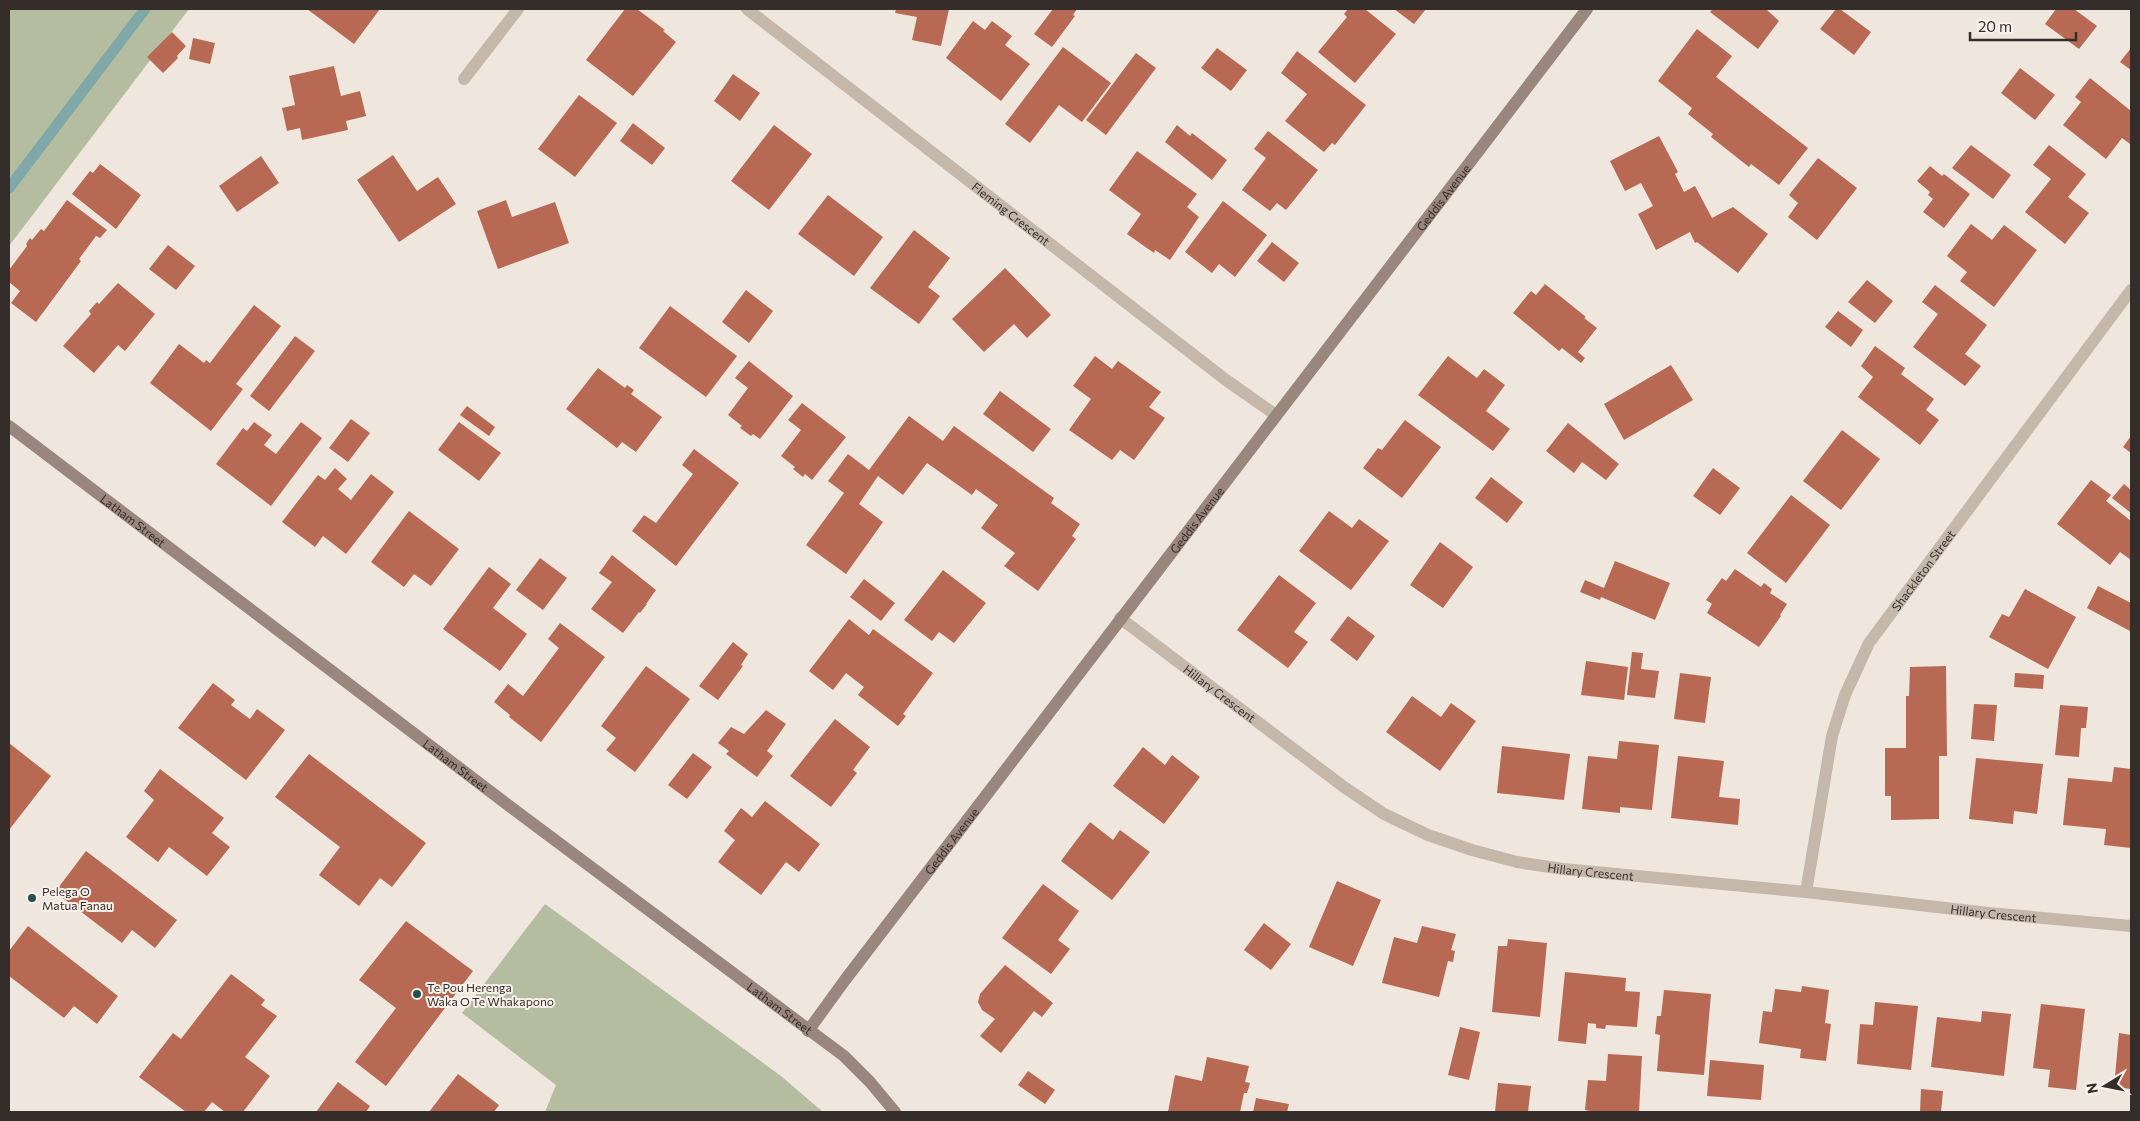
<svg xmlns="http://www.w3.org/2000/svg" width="2140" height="1121" font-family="Commissioner,sans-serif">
  <rect width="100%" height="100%" fill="#efe7de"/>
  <g fill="#b4bda0">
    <path d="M9 9H189L9 246Z"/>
    <path d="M545 904 781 1076 823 1112H545L556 1085 462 1013Z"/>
  </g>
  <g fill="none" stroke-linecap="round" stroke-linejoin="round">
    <path stroke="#80a8a9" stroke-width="11" d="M9 188 145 9"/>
  </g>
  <g fill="#b76954">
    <path d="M307 9H380L354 44Z"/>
    <path d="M625 9H637L665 30 663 31 676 42 633 96 586 60Z"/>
    <path d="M896 9H949L941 46 912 40 917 17 895 13Z"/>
    <path d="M1053 9H1077L1073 15 1075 16 1052 47 1034 34Z"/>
    <path d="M1348 9H1365L1396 34 1355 83 1318 52 1347 17 1344 14Z"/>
    <path d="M1394 9H1426L1414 24Z"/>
    <path d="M1713 9H1768L1767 10 1779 21 1758 49 1710 12Z"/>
    <path d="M1836 9H1840L1871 32 1854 55 1820 29Z"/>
    <path d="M2056 9H2074L2097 26 2079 49 2045 24Z"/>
    <path d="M973 21 985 30 992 21 1012 36 1005 45 1030 64 1001 101 946 58Z"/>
    <path d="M1697 29 1732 56 1716 77 1808 148 1779 185 1751 164 1749 167 1711 137 1713 134 1688 114 1692 108 1658 81Z"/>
    <path d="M172 32 186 46 177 56 178 58 163 73 147 57Z"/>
    <path d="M193 38 215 43 210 64 189 59Z"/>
    <path d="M1063 47 1111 83 1082 122 1059 105 1030 143 1005 124Z"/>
    <path d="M1217 48 1247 70 1231 91 1201 68Z"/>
    <path d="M2131 48V70L2120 62Z"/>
    <path d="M1297 51 1366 105 1335 145 1332 143 1324 152 1285 121 1307 94 1281 73Z"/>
    <path d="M1136 53 1156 68 1106 135 1086 120Z"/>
    <path d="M334 66 341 96 360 91 366 116 346 121 348 130 302 140 300 128 287 131 282 108 295 105 289 76Z"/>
    <path d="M2020 68 2055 95 2035 120 2001 93Z"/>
    <path d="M733 74 760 93 740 121 714 101Z"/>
    <path d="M2090 78 2131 111V143L2130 144 2122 138 2106 159 2063 125 2081 102 2075 97Z"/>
    <path d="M579 95 617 123 575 177 538 149Z"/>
    <path d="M633 123 665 148 652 165 620 141Z"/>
    <path d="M774 125 812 154 769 210 731 181Z"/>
    <path d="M1177 125 1190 136 1192 133 1227 160 1212 180 1165 142Z"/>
    <path d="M1268 131 1318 170 1286 210 1277 203 1270 211 1242 190 1266 158 1254 149Z"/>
    <path d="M1659 136 1678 172 1675 174 1684 192 1695 186 1712 218 1733 207 1768 234 1738 273 1697 242 1695 243 1690 232 1656 250 1638 214 1653 206 1641 183 1625 191 1610 161Z"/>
    <path d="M1971 145 2011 175 1993 199 1952 168Z"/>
    <path d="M2049 145 2086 174 2068 197 2089 213 2065 244 2025 212 2051 179 2033 165Z"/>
    <path d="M1137 151 1197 194 1187 207 1199 217 1170 260 1155 250 1154 253 1127 234 1141 214 1109 190Z"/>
    <path d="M393 155 417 191 438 177 456 204 399 242 357 180Z"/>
    <path d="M261 156 279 183 237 212 219 186Z"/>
    <path d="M1818 158 1857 188 1817 240 1788 217 1798 203 1789 195Z"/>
    <path d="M100 164 141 195 116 229 72 194 90 171 93 173Z"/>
    <path d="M1930 166 1942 176 1944 174 1970 194 1944 228 1923 212 1933 199 1928 195 1930 192 1917 181Z"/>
    <path d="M828 195 883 237 854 276 798 234Z"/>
    <path d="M67 200 107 230 100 238 96 236 79 259 81 261 36 322 11 303 20 291 9 282V270L27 246 26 244 30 238 32 240 41 229 44 231Z"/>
    <path d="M506 200 512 217 555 202 569 243 498 269 477 211Z"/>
    <path d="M1223 201 1267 235 1235 277 1219 264 1212 273 1185 252Z"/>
    <path d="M1971 224 1992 240 2004 225 2037 250 1994 307 1960 281 1967 272 1947 256Z"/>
    <path d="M914 230 950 258 928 287 940 296 919 324 870 288Z"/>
    <path d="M1272 242 1299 263 1284 282 1257 261Z"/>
    <path d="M168 245 195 266 176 290 149 269Z"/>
    <path d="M1005 268 1051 315 1027 338 1014 324 984 352 952 319Z"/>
    <path d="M1867 280 1893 301 1875 323 1848 302Z"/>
    <path d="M118 283 155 314 125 351 118 345 94 373 63 346 91 314 89 311 97 302 99 304Z"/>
    <path d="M1545 284 1586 317 1584 318 1597 328 1578 352 1585 358 1581 363 1562 348 1559 351 1513 313 1531 291 1536 295Z"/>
    <path d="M1935 285 1987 325 1965 354 1981 366 1965 386 1913 347 1938 314 1922 302Z"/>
    <path d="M746 290 773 311 749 343 722 322Z"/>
    <path d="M254 305 281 326 236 384 243 389 211 431 150 383 179 344 204 363 206 360 210 363Z"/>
    <path d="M670 306 737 356 706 397 639 348Z"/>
    <path d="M1838 311 1863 330 1851 347 1825 327Z"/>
    <path d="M295 336 315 351 269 411 250 396Z"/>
    <path d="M1875 346 1905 368 1901 374 1934 399 1926 410 1939 420 1920 445 1858 397 1873 377 1861 366Z"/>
    <path d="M1095 356 1112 369 1118 361 1161 392 1149 407 1165 418 1134 460 1120 450 1112 460 1069 430 1091 399 1073 386Z"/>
    <path d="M1448 356 1477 378 1484 369 1505 385 1486 411 1510 429 1493 451 1418 395Z"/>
    <path d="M749 361 793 396 760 439 753 434 751 436 740 428 742 426 728 415 748 388 735 378Z"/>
    <path d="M1671 365 1693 400 1624 440 1604 404Z"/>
    <path d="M598 368 625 388 627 385 634 390 631 394 662 417 636 452 622 442 617 448 566 409Z"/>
    <path d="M1000 391 1051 429 1033 452 983 414Z"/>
    <path d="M802 403 846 437 812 480 805 474 803 477 793 469 795 467 781 456 801 430 788 420Z"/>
    <path d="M467 406 495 427 489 436 460 415Z"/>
    <path d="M909 416 943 441 954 426 1054 498 1051 503 1080 524 1072 536 1076 539 1038 591 1004 566 1015 553 981 528 998 505 976 489 972 495 927 463 903 495 878 476 859 504 883 522 846 574 806 545 844 493 828 481 848 454 869 470Z"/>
    <path d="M351 419 370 433 348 462 329 448Z"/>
    <path d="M1405 420 1441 447 1402 498 1363 468 1378 448 1382 450Z"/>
    <path d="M254 422 272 435 264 445 276 454 301 422 322 438 271 506 216 464 243 428 247 431Z"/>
    <path d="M459 422 501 453 479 481 438 450Z"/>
    <path d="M1568 423 1619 464 1606 480 1582 462 1574 473 1546 451Z"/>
    <path d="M1842 430 1880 459 1841 510 1803 481Z"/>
    <path d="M2131 436V453L2123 447Z"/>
    <path d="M694 449 739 483 676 566 632 531 644 515 656 523 693 474 682 465Z"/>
    <path d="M335 468 347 479 338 489 351 500 371 474 394 492 346 554 323 536 315 547 282 522 318 475 325 480Z"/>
    <path d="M1713 468 1740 488 1720 515 1693 496Z"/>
    <path d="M1491 477 1523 502 1507 523 1475 498Z"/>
    <path d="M2091 480 2111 495 2106 501 2131 521V560L2120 552 2110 565 2057 524Z"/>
    <path d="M2124 484 2131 490V513L2112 498Z"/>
    <path d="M1791 495 1830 525 1786 583 1747 553Z"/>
    <path d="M409 511 459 549 431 586 414 574 404 587 371 562Z"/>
    <path d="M1329 511 1352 528 1359 519 1389 541 1351 590 1299 551Z"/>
    <path d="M1440 542 1473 567 1443 608 1410 585Z"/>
    <path d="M612 555 656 590 646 604H647L640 613 639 612 623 633 591 609 612 582 599 573Z"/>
    <path d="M540 558 567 578 543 610 516 590Z"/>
    <path d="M1615 561 1670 583 1655 620 1601 597 1600 600 1580 592 1585 580 1604 588Z"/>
    <path d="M489 567 511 584 493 608 527 634 500 671 443 629Z"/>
    <path d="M1735 569 1761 587 1764 583 1772 589 1770 593 1787 604 1780 615 1781 616 1759 647 1707 613 1712 604 1706 600 1722 578 1726 581Z"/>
    <path d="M943 570 986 603 954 643 939 632 932 641 904 620Z"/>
    <path d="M1279 575 1316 603 1294 632 1308 642 1288 668 1237 630Z"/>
    <path d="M864 579 895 603 881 621 850 597Z"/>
    <path d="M2098 586 2131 603 2130 631 2087 608Z"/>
    <path d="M2025 589 2076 617 2048 669 1989 637 2002 614 2009 617Z"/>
    <path d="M1348 616 1375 636 1357 661 1330 640Z"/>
    <path d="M849 619 869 635 873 629 933 673 903 714 906 716 898 726 858 695 864 687 846 673 833 690 809 671Z"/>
    <path d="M560 623 605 657 541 742 509 717 510 715 494 702 508 684 523 696 559 648 548 639Z"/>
    <path d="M733 642 748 654 741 665 743 666 718 700 699 686Z"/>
    <path d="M1632 652 1643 653 1641 669 1659 671 1655 698 1627 695Z"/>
    <path d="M1586 661 1628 667 1624 700 1581 695Z"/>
    <path d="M646 666 690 699 635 772 606 750 616 738 601 726Z"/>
    <path d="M1946 666 1947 756H1939V819L1891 820V796H1885V748H1906V696H1909L1910 667Z"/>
    <path d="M1680 673 1711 677 1705 723 1674 719Z"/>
    <path d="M2015 673 2044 675 2043 689 2014 687Z"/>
    <path d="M213 683 235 700 231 705 250 719 257 709 285 730 246 780 178 728Z"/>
    <path d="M1412 696 1441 717 1451 703 1476 721 1440 771 1386 732Z"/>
    <path d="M1974 704 1997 705 1994 741 1971 739Z"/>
    <path d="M2060 705 2088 707 2086 728H2081L2079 757 2055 755Z"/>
    <path d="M766 710 786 724 767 751 773 756 757 777 726 754 729 751 718 743 731 727 744 734Z"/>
    <path d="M835 719 870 747 853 770 857 773 831 807 790 776Z"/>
    <path d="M1619 741 1659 745 1652 810 1620 807V813L1582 809 1588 756 1617 759Z"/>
    <path d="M9 743 51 776 9 830Z"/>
    <path d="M1502 746 1570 754 1564 800 1497 793Z"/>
    <path d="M1143 747 1165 765 1172 755 1200 777 1164 824 1113 786Z"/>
    <path d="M693 753 712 767 687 799 668 785Z"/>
    <path d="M309 754 426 843 392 887 380 878 359 906 319 875 340 847 275 797Z"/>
    <path d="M1678 756 1724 761 1719 797 1740 799 1738 825 1671 818Z"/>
    <path d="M1976 758 2043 764 2037 814 2014 811 2013 824 1969 819Z"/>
    <path d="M2114 767 2131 769V848L2104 845 2106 829 2063 825 2068 778 2112 782Z"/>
    <path d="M160 769 224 818 212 833 230 847 207 876 169 847 158 862 126 837 154 800 144 791Z"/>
    <path d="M765 801 820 844 799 872 786 862 761 895 718 862 735 840 724 831 741 808 752 817Z"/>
    <path d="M1090 822 1113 840 1120 830 1150 852 1112 900 1061 861Z"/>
    <path d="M86 851 177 920 155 948 132 930 122 943 55 892Z"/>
    <path d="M1337 881 1381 900 1353 966 1309 947Z"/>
    <path d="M1043 884 1079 911 1058 940 1070 949 1051 974 1002 938Z"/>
    <path d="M406 921 473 971 386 1086 355 1062 396 1008 359 980Z"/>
    <path d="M1264 923 1291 944 1271 970 1244 950Z"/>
    <path d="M28 926 118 996 97 1024 74 1006 64 1018 9 976V951Z"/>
    <path d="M1422 926 1456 934 1451 950 1455 951 1453 962 1448 961 1439 997 1382 983 1394 937 1417 943Z"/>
    <path d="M1508 939 1547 943 1540 1017 1492 1012 1498 946H1507Z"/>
    <path d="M1005 965 1053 1003 1042 1017 1034 1011 1001 1053 980 1036 995 1019 982 1010 978 1002 980 994Z"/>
    <path d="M1565 972 1626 978 1625 991 1640 992 1637 1027 1606 1025 1605 1029 1596 1028V1024L1588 1023 1586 1044 1558 1041Z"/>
    <path d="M231 974 265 1000 261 1005 277 1016 245 1057 270 1076 243 1112H225L212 1102 204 1112H186L139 1077 173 1033 181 1039Z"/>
    <path d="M1802 986 1829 990 1825 1023 1831 1024 1826 1061 1800 1058 1801 1049 1759 1043 1763 1011 1772 1012 1775 989 1801 992Z"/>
    <path d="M1664 990 1711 994 1704 1075 1657 1071 1660 1035 1655 1034 1657 1016H1661Z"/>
    <path d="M1875 1002 1918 1006 1911 1070 1857 1064 1860 1024 1873 1025Z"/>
    <path d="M2041 1004 2085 1009 2076 1090 2048 1087 2050 1070 2033 1068Z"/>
    <path d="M1982 1011 2011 1014 2004 1076 1931 1067 1937 1017 1981 1022Z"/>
    <path d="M1460 1027 1480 1032 1469 1080 1448 1075Z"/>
    <path d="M2119 1033 2131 1035V1089L2114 1087Z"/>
    <path d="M1608 1054 1642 1056 1639 1112H1595L1585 1110 1588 1080 1606 1081Z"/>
    <path d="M1207 1057 1249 1066 1245 1082 1250 1083 1247 1093H1244L1240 1112H1168L1175 1075 1202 1081Z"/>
    <path d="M1710 1060 1764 1065 1761 1100 1707 1096Z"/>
    <path d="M1028 1071 1055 1090 1045 1104 1018 1085Z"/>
    <path d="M458 1074 499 1105 494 1112H429Z"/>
    <path d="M338 1082 370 1106 366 1112H316Z"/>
    <path d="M1498 1083 1531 1086 1528 1112H1495Z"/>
    <path d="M1921 1089 1943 1091 1941 1112H1920Z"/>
    <path d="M1256 1098 1289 1104 1287 1112H1253Z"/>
  </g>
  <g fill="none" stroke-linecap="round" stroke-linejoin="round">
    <g stroke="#c6b7ab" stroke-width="12">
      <path id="s1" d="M747 9 1226 380 1276 415"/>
      <path d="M464 79 518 9"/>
      <path id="s2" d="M1120 618 1344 787 1384 814 1428 835 1472 850 1517 862 1563 869 1806 892 1989 913 2131 926"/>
      <path id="s3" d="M1806 892 1832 736 1845 695 1869 643 2131 290"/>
    </g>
    <g stroke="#99867d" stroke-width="12">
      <path id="s4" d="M9 426 516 811 844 1056 870 1082 895 1112"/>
      <path id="s5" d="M808 1031 845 980 1587 9"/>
    </g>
  </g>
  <g fill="#244f51" stroke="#f7f1ea" stroke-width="2">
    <circle cx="32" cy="898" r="5"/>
    <circle cx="417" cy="994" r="5"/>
  </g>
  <g text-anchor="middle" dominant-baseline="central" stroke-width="4" stroke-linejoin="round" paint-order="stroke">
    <g font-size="12" fill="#352d29" stroke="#f7f1ea">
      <text stroke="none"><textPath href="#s5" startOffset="1048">Geddis Avenue</textPath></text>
      <text stroke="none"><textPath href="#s1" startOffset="334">Fleming Crescent</textPath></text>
      <text stroke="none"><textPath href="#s5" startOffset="642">Geddis Avenue</textPath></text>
      <text stroke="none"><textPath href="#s4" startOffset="156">Latham Street</textPath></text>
      <text stroke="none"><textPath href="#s3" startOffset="349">Shackleton Street</textPath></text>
      <text stroke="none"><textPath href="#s2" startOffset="125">Hillary Crescent</textPath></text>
      <text stroke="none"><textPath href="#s4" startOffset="561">Latham Street</textPath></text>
      <text stroke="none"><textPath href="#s5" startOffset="238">Geddis Avenue</textPath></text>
      <text stroke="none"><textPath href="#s2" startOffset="545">Hillary Crescent</textPath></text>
      <text stroke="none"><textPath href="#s2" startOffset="950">Hillary Crescent</textPath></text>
      <text stroke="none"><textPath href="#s4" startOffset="966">Latham Street</textPath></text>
    </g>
    <g font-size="12" fill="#352d29" stroke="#f7f1ea" text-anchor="start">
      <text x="42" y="891">Pelega O<tspan x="42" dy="14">Matua Fanau</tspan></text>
      <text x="427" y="987">Te Pou Herenga<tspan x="427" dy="14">Waka O Te Whakapono</tspan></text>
    </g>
  </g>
  <rect width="2140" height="1121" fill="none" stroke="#352d29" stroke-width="20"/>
  <g transform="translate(2105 1086) rotate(260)" stroke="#f7f1ea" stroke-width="4" paint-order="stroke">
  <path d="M0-4L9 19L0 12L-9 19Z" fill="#352d29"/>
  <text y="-8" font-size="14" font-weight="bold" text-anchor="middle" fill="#352d29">N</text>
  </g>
  <path d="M1970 32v8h106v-8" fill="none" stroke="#352d29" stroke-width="2.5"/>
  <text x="1978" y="32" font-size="15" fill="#352d29" stroke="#f7f1ea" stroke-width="4" paint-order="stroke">20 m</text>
</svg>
